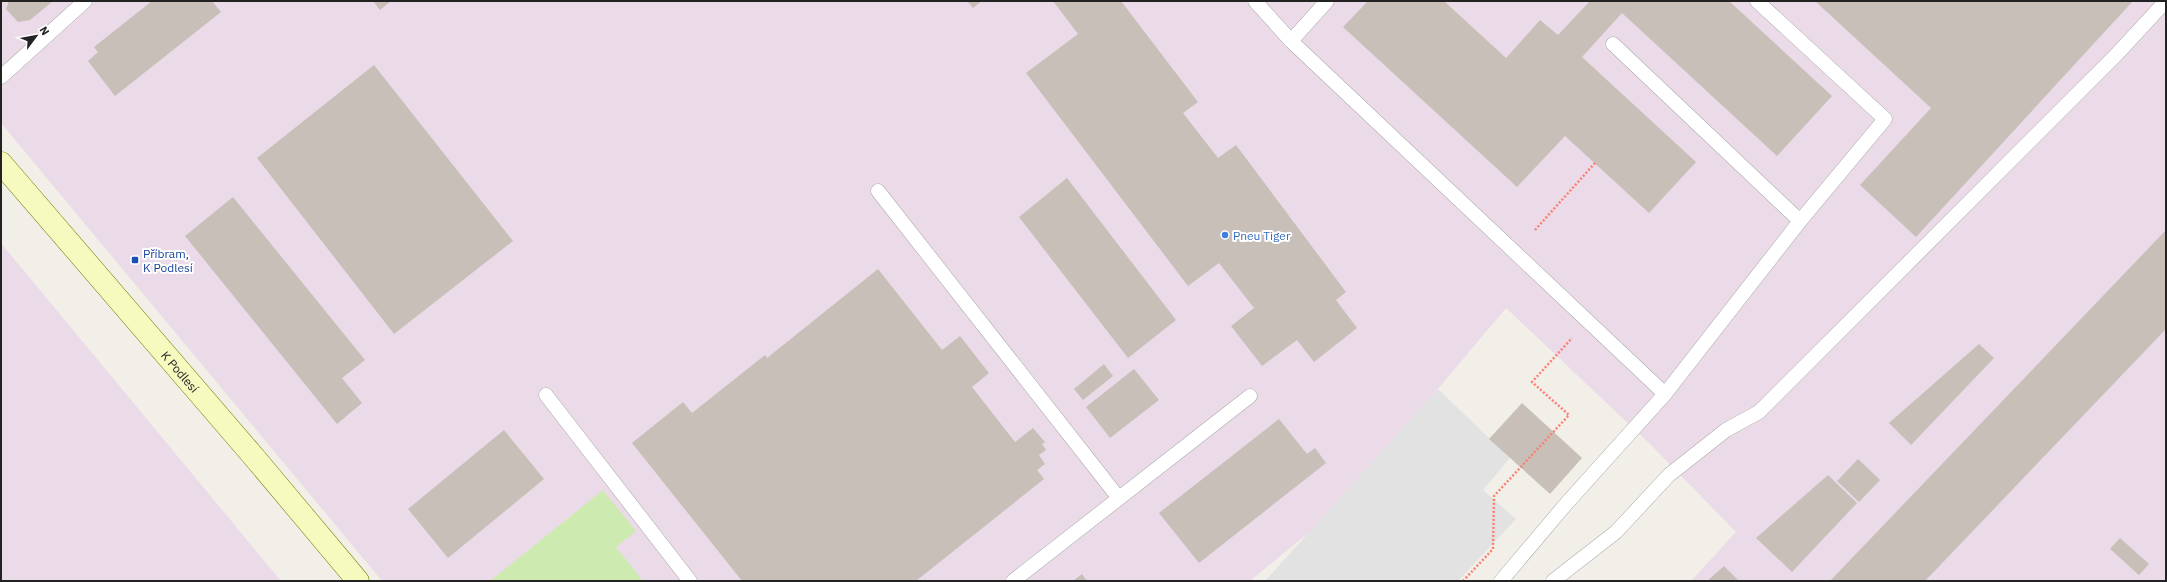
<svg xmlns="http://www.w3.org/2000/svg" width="2167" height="582" font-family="'IBM Plex Sans',sans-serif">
  <rect width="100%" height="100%" fill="#f2efe9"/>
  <g fill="#ebdbe8">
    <path d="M1 1H2166V581H1691L1736 532 1652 446 1506 308 1438 389 1313 529 1250 581H382L1 123Z"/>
    <path d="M1 243 281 581H1Z"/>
  </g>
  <path fill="#cdebb0" d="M603 490 636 531 616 547 643 581H490Z"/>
  <path fill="#e2e2e2" d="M1438 389 1510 458 1483 490 1516 519 1458 581H1265Z"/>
  <g fill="#c7bfb8">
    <path d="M9 1H53L30 20 18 22 6 9Z"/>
    <path d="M152 1H212L221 12 115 96 88 61 98 52 94 47Z"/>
    <path d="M373 1H391L380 10Z"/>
    <path d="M967 1H982L973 8Z"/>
    <path d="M1053 1H1121L1198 102 1183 113 1218 158 1236 145 1346 292 1336 300 1357 328 1314 362 1297 340 1262 366 1231 326 1254 308 1219 263 1188 286 1026 73 1078 34Z"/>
    <path d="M1368 1H1444L1506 58 1540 20 1558 35 1590 1H1729L1832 96 1777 156 1622 13 1582 57 1696 162 1649 213 1565 136 1517 187 1343 27Z"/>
    <path d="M1815 1H2133L1916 237 1860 185 1931 108Z"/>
    <path d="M374 65 513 241 394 334 257 158Z"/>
    <path d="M1067 178 1176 320 1128 358 1019 217Z"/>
    <path d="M233 197 365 360 342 378 362 403 337 424 185 236Z"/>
    <path d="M2166 230V329L1925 581H1830Z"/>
    <path d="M878 269 942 350 960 336 989 373 972 387 1015 442 1033 428 1045 442 1042 444 1046 450 1039 455 1045 464 1037 470 1044 479 916 581H742L632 443 683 402 692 413 765 355 767 358Z"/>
    <path d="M1979 344 1994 358 1911 445 1889 423Z"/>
    <path d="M1104 364 1113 376 1083 400 1074 389Z"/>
    <path d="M1134 369 1159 400 1110 438 1086 407Z"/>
    <path d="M1522 403 1582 458 1550 494 1489 439Z"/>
    <path d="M1279 419 1307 454 1315 448 1326 463 1199 563 1159 513Z"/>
    <path d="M504 430 544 479 448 558 408 509Z"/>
    <path d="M1858 459 1880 480 1859 502 1837 481Z"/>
    <path d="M1828 475 1857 503 1792 572 1756 538Z"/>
    <path d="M2120 538 2149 564 2139 575 2110 549Z"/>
    <path d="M1724 566 1739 581H1707Z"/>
    <path d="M1082 574 1087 581H1073Z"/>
  </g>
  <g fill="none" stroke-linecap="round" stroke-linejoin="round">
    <defs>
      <g id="lane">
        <path d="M1255 1 1291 41 1665 394"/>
        <path d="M1291 41 1327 1"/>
        <path d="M1613 44 1800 221"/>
        <path d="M1 77 85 1"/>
        <path d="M878 191 1118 497"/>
        <path d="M546 395 690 581"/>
        <path d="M1013 581 1250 396"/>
        <path d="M1501 581 1566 504 1665 394 1800 221 1885 119 1757 1"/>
        <path d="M1553 581 1616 532 1669 475 1726 430 1759 412 2117 54 2166 1"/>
      </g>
      <g id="secondary">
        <path id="s1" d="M1 163 254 457 358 581"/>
      </g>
    </defs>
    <use href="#lane" stroke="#a9a9a9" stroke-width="15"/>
    <use href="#secondary" stroke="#707d05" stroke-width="23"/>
    <g stroke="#fa8072" stroke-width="2.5" stroke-dasharray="2 2" stroke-linecap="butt">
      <path d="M1535 230 1595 163"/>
      <path d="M1463 581 1493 549 1494 496 1569 415 1532 382 1572 338"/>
    </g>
    <use href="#lane" stroke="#fff" stroke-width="14"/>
    <use href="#secondary" stroke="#f7fabf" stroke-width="22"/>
  </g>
  <circle fill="#3f7fe0" stroke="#fff" stroke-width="1.5" cx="1225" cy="235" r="4"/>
  <rect fill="#1a4fb4" stroke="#fff" stroke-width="1.5" x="131" y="256" width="8" height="8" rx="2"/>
  <g text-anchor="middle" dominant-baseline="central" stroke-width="4" stroke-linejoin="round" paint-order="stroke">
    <g font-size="12" fill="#366cbe" stroke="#fff" text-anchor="start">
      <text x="1233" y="235">Pneu Tiger</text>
    </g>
    <g font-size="12" fill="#164399" stroke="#fff" text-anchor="start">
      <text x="143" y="253">Příbram,<tspan x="143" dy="14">K Podlesí</tspan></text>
    </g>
    <g font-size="12" fill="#222" stroke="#fff">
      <text stroke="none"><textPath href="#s1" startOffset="275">K Podlesí</textPath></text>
    </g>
  </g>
  <rect width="2167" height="582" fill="none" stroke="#222222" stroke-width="4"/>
  <g transform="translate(36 36) rotate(58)" stroke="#ffffff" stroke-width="3" paint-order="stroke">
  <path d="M0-3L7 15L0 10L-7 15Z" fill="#222222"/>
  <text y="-6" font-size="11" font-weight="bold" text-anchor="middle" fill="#222222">N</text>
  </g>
</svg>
